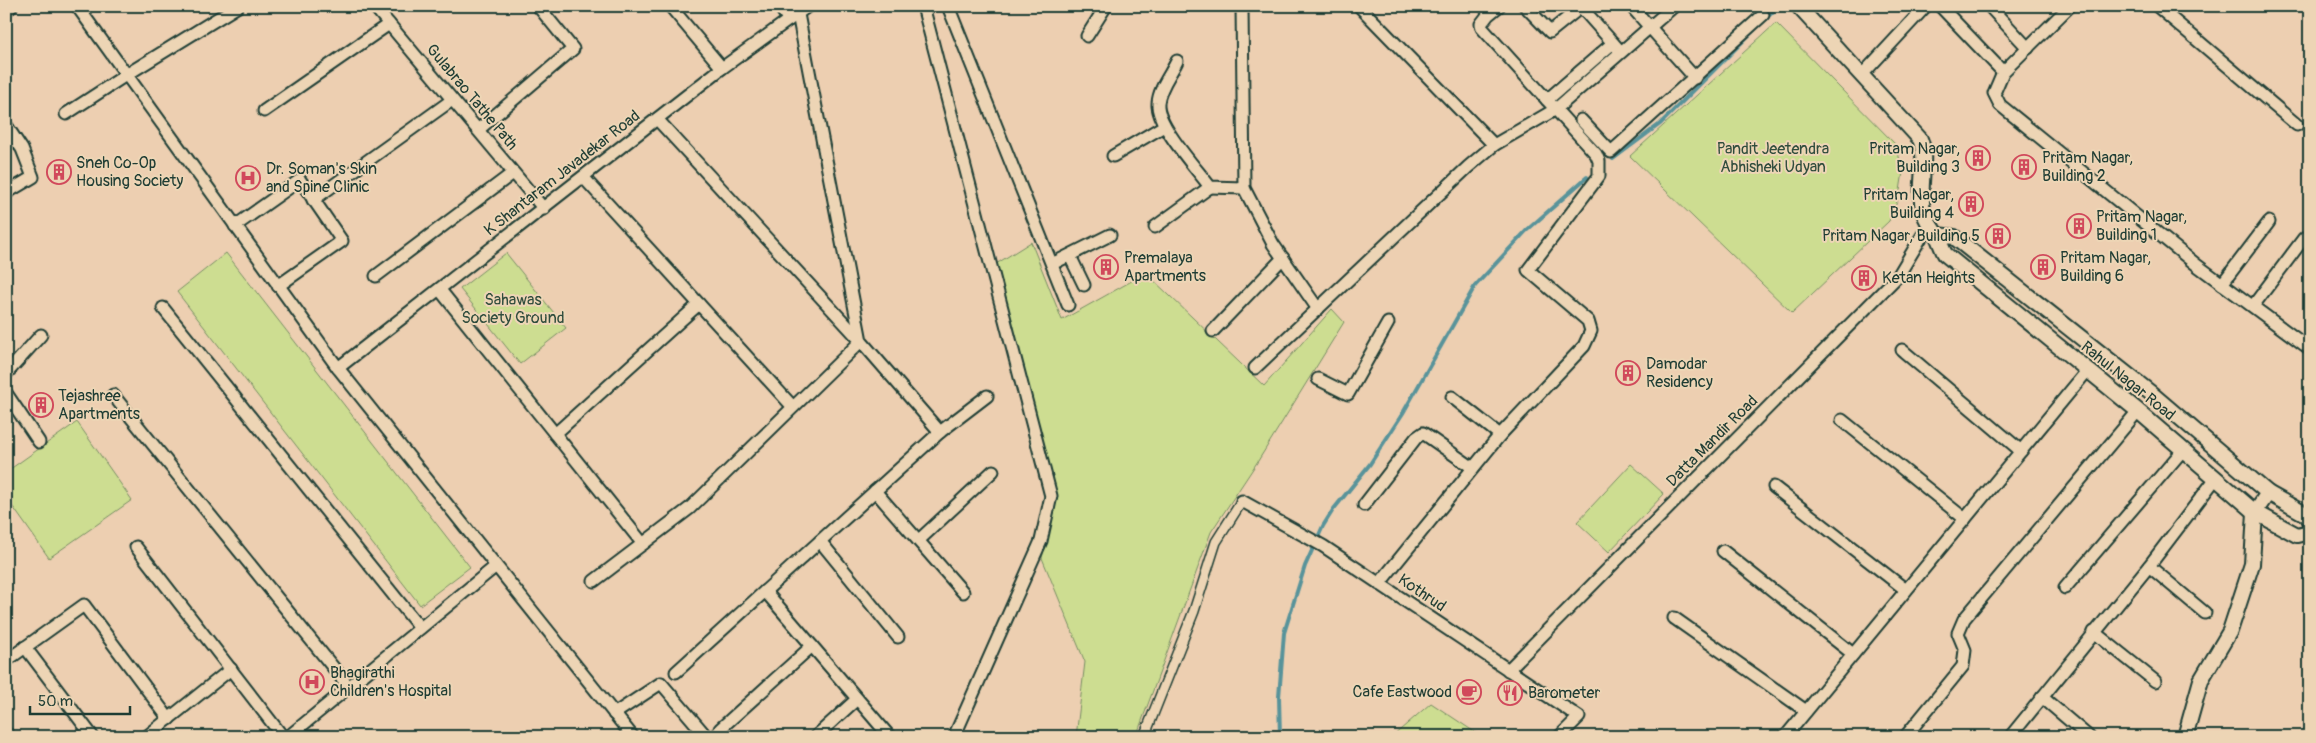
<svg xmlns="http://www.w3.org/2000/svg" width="2316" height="743" font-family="Pangolin,sans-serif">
  <rect width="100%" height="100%" fill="#edcfb1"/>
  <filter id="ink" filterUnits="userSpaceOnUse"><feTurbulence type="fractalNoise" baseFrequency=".02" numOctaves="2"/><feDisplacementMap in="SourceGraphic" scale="10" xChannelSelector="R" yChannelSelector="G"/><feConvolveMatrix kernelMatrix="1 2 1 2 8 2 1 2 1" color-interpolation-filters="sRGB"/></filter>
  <g filter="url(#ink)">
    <g fill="#cddd91" stroke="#768d62">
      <path d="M1776 23 1896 145 1903 172 1899 197 1889 221 1792 313 1630 156Z"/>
      <path d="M1031 242 1062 320 1146 273 1264 386 1332 309 1344 322 1258 461 1211 532 1136 737H1076L1085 662 1042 558 1057 495 996 264Z"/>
      <path d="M226 253 470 567 420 605 177 292Z"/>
      <path d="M506 253 566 328 520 364 460 289Z"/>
      <path d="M77 422 132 500 49 558 6 497V472Z"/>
      <path d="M1631 464 1664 494 1609 552 1577 522Z"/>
      <path d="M1431 703 1479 735 1481 737H1392Z"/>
    </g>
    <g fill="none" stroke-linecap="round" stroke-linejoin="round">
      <g stroke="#59939a" stroke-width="4">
        <path d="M1766 19 1778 6"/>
        <path d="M1613 159 1660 124 1755 29"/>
        <path d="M1280 737 1279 697 1284 633 1305 566 1323 526 1333 510 1370 464 1403 413 1475 286 1526 231 1587 177"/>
      </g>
      <defs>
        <path id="pedestrian" d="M1144 737 1194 611 1216 542 1242 501"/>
        <g id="minor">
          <path d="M77 6 338 368 633 737"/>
          <path d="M374 6 544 209"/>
          <path d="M670 6 722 68"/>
          <path d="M779 6 789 20"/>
          <path d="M923 6 1051 496 1041 541 954 737"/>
          <path d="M948 6 1068 305"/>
          <path d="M1242 6 1244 188 1273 244 1318 309"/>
          <path d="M1359 6 1494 145"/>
          <path d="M1525 6 1550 32 1581 7 1621 52"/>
          <path d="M1631 6 1695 78"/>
          <path d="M1940 6 2003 72"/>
          <path d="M1989 6 2028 48"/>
          <path d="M2070 6 2003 72 1994 93 2000 105 2198 266 2310 349"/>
          <path d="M2157 6 2297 125"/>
          <path d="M798 14 861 341 940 432"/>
          <path d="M1087 36 1106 6"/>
          <path d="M1177 61C1171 74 1159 88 1158 103 1156 125 1197 169 1210 187L1244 188"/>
          <path d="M1861 76 1926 6"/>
          <path d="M1547 100 1613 43"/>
          <path d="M264 111 389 24"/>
          <path d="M66 114 126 75 238 6"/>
          <path d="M1581 120 1611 152 1763 15"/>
          <path d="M6 125 22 149 33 177 6 193"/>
          <path d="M478 130 573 49 538 6"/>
          <path d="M1113 156 1164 126"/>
          <path d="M584 178 793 407"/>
          <path d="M313 200 452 100"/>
          <path d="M235 226 300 180 342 241 278 286"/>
          <path d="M1155 227 1210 187"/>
          <path d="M1070 256 1084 285"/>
          <path d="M1052 264 1110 235"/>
          <path d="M376 276 513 173"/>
          <path d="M2222 284 2269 222"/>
          <path d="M440 290 643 544"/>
          <path d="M2253 306 2304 238"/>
          <path d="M163 308 420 628"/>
          <path d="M1213 331 1283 258"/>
          <path d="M1902 350 2021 451"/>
          <path d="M338 368 722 68 808 6"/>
          <path d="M1255 368 1468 167 1494 145 1556 109 1674 6"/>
          <path d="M6 374 41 335"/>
          <path d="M1318 379 1348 394 1388 323"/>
          <path d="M6 393 39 442"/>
          <path d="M113 395 349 687"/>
          <path d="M1452 397 1500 435"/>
          <path d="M1842 420 1965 519"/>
          <path d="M555 434 699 304"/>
          <path d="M1774 487 1906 590"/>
          <path d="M875 491 963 592"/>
          <path d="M1242 501 1323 546 1579 717 1559 737"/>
          <path d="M1364 505 1416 438 1423 433 1473 468"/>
          <path d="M919 540 993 471"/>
          <path d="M820 541 898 637"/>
          <path d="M136 547 283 737"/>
          <path d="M1723 551 1853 654"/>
          <path d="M2149 566 2205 613"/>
          <path d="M594 581 690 508 861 341 657 119"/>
          <path d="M1379 584 1500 435 1584 346 1591 331 1588 321 1528 270 1599 176V161L1596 154 1482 28 1481 24 1488 15 1499 6"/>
          <path d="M2065 588 2183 450"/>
          <path d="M765 591 890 737"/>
          <path d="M1674 618 1806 711"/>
          <path d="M2094 632 2155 681"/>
          <path d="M25 647 93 737"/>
          <path d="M6 661 84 605 169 719"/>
          <path d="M1508 670 1898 276 1928 226"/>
          <path d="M676 672 940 432 987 396"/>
          <path d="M2042 697 2089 737"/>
          <path d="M614 714 661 683 707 737"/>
          <path d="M720 729 812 646"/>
          <path d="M6 733 9 737"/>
          <path d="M146 737 231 669"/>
          <path d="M288 737 496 566"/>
          <path d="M815 737 857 699"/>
          <path d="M1785 737 2087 371"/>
          <path d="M1905 737 1963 666 1965 650 1958 633 1964 619 2138 411"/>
          <path d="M2010 737 2149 566 2216 478"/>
        </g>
        <g id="tertiary">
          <path d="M1798 6 1920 139C1928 158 1918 186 1923 209 1925 221 1932 226 1937 236 1940 242 1942 249 1945 254L2138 411 2255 512 2297 535 2310 532"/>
          <path d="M6 8 10 6"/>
          <path d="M1937 235 1954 237 2152 394 2268 493 2307 515 2310 520"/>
          <path d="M2185 737 2201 680 2230 631 2252 564 2255 512 2268 493"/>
        </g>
      </defs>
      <use href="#pedestrian" stroke="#1f3d34" stroke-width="12"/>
      <use href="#minor" stroke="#1f3d34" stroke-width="15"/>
      <use href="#tertiary" stroke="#1f3d34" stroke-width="18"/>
      <use href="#pedestrian" stroke="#edd5b5" stroke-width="9"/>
      <use href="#minor" stroke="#edd5b5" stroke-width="11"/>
      <use href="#tertiary" stroke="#edd5b5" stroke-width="14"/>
    </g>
  </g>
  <defs>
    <symbol id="building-ring" viewBox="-11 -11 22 22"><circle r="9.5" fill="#edd5b5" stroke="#d1495b" stroke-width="1.5"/><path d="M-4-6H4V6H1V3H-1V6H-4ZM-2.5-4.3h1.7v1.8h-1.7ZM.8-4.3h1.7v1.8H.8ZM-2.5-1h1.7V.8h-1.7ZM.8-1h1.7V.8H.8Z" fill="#d1495b"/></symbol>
    <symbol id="hospital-ring" viewBox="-11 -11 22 22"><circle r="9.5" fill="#edd5b5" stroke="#d1495b" stroke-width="1.5"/><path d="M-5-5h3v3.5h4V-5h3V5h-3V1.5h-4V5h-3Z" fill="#d1495b"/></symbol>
    <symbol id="cafe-ring" viewBox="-11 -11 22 22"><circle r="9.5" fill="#edd5b5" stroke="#d1495b" stroke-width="1.5"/><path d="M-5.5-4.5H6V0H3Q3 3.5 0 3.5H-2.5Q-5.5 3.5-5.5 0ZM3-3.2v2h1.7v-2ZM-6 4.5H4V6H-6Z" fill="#d1495b"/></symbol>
    <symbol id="restaurant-ring" viewBox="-11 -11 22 22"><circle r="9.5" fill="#edd5b5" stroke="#d1495b" stroke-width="1.5"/><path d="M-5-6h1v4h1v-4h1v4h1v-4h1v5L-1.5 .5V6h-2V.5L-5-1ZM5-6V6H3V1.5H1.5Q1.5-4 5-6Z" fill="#d1495b"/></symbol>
  </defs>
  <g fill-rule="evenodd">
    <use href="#building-ring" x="1964" y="144" width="28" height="28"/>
    <use href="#building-ring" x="2010" y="153" width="28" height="28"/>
    <use href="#building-ring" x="45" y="158" width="28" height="28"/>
    <use href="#hospital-ring" x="234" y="164" width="28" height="28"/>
    <use href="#building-ring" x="1957" y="190" width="28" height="28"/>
    <use href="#building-ring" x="2065" y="212" width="28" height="28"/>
    <use href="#building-ring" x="1984" y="222" width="28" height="28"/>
    <use href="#building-ring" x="1092" y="253" width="28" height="28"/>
    <use href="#building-ring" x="2029" y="253" width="28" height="28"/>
    <use href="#building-ring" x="1850" y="264" width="28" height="28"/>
    <use href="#building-ring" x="1614" y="359" width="28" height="28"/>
    <use href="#building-ring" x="27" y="391" width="28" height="28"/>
    <use href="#hospital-ring" x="298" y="668" width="28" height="28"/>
    <use href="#cafe-ring" x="1455" y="678" width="28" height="28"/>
    <use href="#restaurant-ring" x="1496" y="679" width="28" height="28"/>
  </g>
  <g text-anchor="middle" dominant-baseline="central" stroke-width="4" stroke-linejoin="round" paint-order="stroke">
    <g font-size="16" fill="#1f3d34" stroke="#edd5b5">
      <text transform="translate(472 97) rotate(50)">Gulabrao Tathe Path</text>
      <text transform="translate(562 173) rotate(-38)">K Shantaram Javadekar Road</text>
      <text transform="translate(2128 381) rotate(39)">Rahul Nagar Road</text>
      <text transform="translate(1712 441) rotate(-45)">Datta Mandir Road</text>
      <text transform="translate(1422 593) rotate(34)">Kothrud</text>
    </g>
    <g font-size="16" fill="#304d3d" stroke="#edd5b5">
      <text x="1773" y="149">Pandit Jeetendra<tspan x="1773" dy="18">Abhisheki Udyan</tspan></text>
      <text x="513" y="300">Sahawas<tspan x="513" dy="18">Society Ground</tspan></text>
    </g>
    <g font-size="16" fill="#1f3d34" stroke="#edd5b5" text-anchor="start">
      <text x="1960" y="149" text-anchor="end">Pritam Nagar,<tspan x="1960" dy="18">Building 3</tspan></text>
      <text x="2042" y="158">Pritam Nagar,<tspan x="2042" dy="18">Building 2</tspan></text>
      <text x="76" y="163">Sneh Co-Op<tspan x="76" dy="18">Housing Society</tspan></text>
      <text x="266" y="169">Dr. Soman's Skin<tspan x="266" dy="18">and Spine Clinic</tspan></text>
      <text x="1954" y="195" text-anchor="end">Pritam Nagar,<tspan x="1954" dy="18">Building 4</tspan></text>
      <text x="2096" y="217">Pritam Nagar,<tspan x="2096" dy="18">Building 1</tspan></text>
      <text x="1980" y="236" text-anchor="end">Pritam Nagar, Building 5</text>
      <text x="1124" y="258">Premalaya<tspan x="1124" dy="18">Apartments</tspan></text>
      <text x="2060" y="258">Pritam Nagar,<tspan x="2060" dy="18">Building 6</tspan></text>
      <text x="1882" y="278">Ketan Heights</text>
      <text x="1646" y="364">Damodar<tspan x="1646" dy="18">Residency</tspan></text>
      <text x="58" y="396">Tejashree<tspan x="58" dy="18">Apartments</tspan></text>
      <text x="330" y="673">Bhagirathi<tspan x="330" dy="18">Children's Hospital</tspan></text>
      <text x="1452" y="692" text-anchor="end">Cafe Eastwood</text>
      <text x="1528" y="693">Barometer</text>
    </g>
  </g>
  <rect width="2316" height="743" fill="none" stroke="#edd5b5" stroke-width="25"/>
  <rect x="12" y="12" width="2291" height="718" fill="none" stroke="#1f3d34" stroke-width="2" filter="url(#ink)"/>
  <path d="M30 706v8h100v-8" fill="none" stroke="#1f3d34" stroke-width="2.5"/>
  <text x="38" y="706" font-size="15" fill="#1f3d34" stroke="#edd5b5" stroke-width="4" paint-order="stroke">50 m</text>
</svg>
